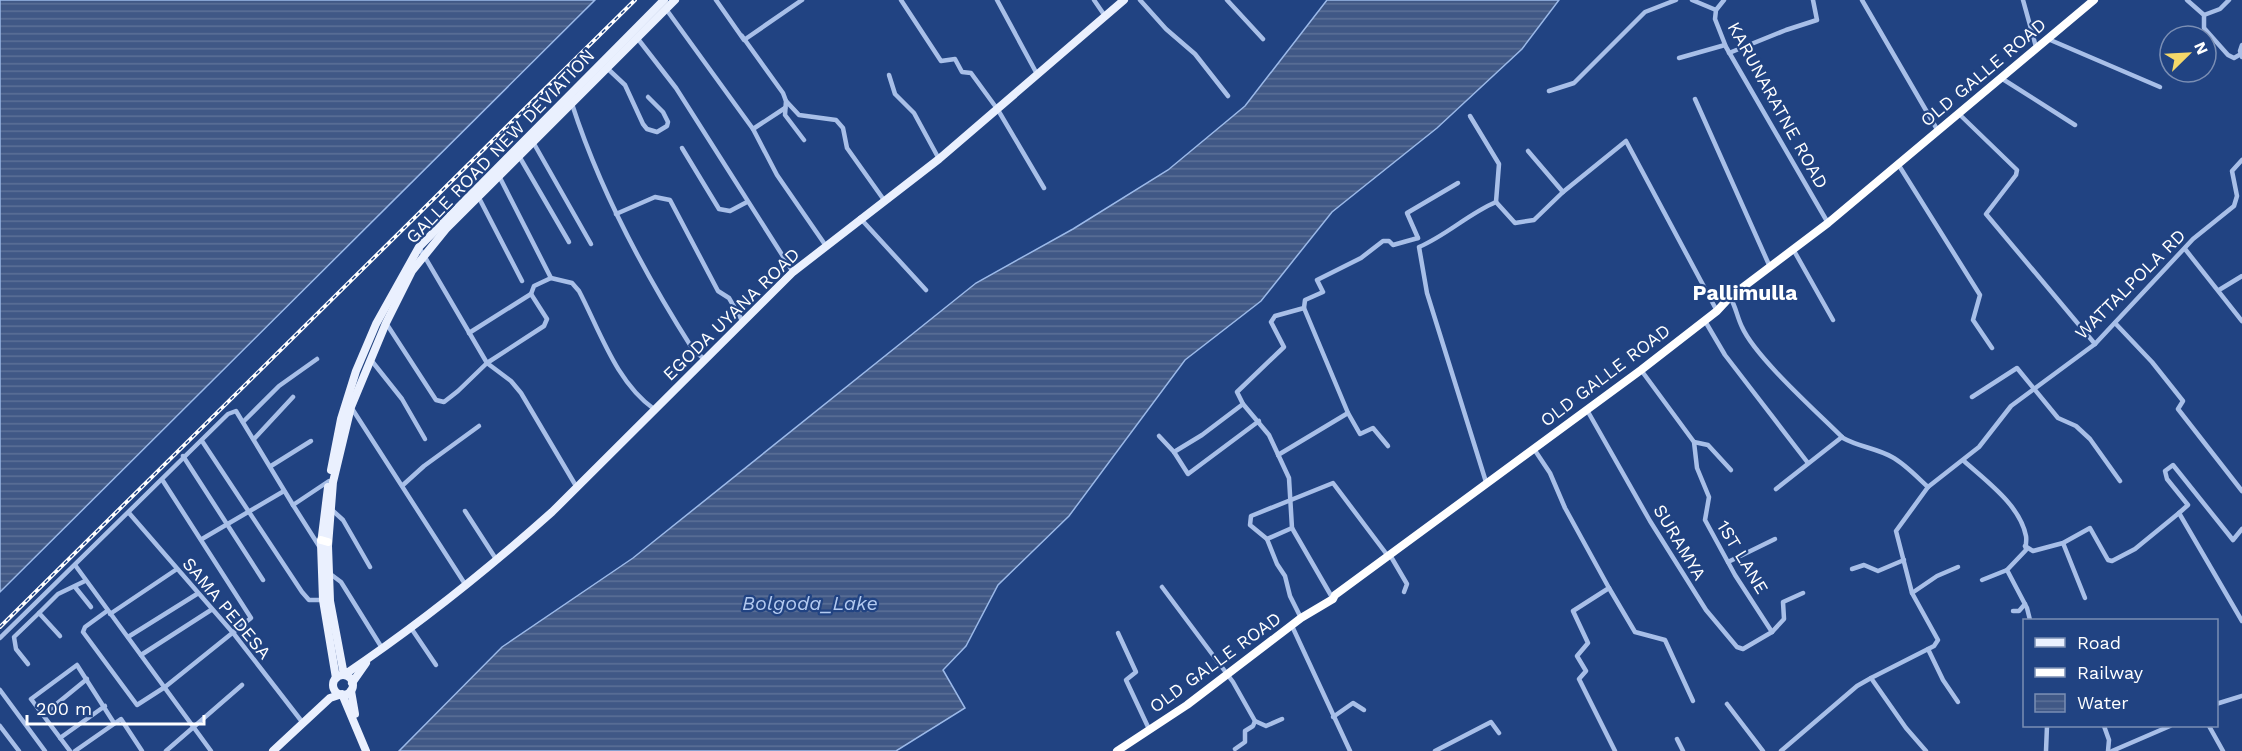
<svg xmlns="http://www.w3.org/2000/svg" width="2242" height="751" font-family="'Work Sans',sans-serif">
  <defs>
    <pattern id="water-rules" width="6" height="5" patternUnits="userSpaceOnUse" patternTransform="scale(1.5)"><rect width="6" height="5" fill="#405886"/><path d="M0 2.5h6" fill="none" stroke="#5d7198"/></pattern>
  </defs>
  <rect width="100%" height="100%" fill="#214382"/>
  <g fill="url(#water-rules)" stroke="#9bb9e9" stroke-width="1.5">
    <path d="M0 0H595L0 592Z"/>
    <path d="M1327 0H1559L1522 49 1437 128 1332 212 1261 301 1185 360 1069 516 998 585 966 646 943 670 965 708 896 751H399L502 647 633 558 976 283 1073 229 1168 170 1245 106Z"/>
  </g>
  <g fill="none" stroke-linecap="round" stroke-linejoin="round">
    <g stroke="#a8bfe8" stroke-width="4.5">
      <path d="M716 0 744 40 802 0"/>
      <path d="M901 0 941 61 955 59 962 72 971 73 998 110 1044 188"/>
      <path d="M997 0 1037 74"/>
      <path d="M1094 0 1105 16"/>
      <path d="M1140 0 1166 29 1195 54 1228 96"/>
      <path d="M1227 0 1263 39"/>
      <path d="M1692 0 1716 10"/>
      <path d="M1724 0 1716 10 1715 19 1726 47 1828 223"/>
      <path d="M1862 0 1938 131"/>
      <path d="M2023 0 2036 47"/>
      <path d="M2187 0 2204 15V28L2228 55 2234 58 2241 54"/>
      <path d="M666 9 753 129 785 108"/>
      <path d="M2204 15 2220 9 2229 0"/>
      <path d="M742 36 783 93 786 101 785 115 804 140"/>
      <path d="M638 39 676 88 793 272"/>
      <path d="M2048 39 2160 87"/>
      <path d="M2242 45 2240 51 2242 57"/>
      <path d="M1729 53 1786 30 1817 20 1813 0"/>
      <path d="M1679 58 1725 45"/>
      <path d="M608 69 625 85 643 124 647 129 657 132 667 126 668 122 663 112 648 97"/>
      <path d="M889 75 895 94 914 113 939 159"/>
      <path d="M2001 78 2075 125"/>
      <path d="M1549 91 1574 83 1645 12 1676 0"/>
      <path d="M1695 99 1770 267"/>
      <path d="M786 101 799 115 836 120 843 128 847 148 884 200"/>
      <path d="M572 104C600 191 643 271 692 348L705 360"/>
      <path d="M1958 113 2017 170 2016 175 1986 214 2095 344"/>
      <path d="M1470 116 1499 164 1496 202"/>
      <path d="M753 129 777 175 826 246"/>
      <path d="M533 142 591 244"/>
      <path d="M682 148 719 209 730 211 747 202"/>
      <path d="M1528 151 1563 192"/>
      <path d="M519 156 569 242"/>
      <path d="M1898 164 1980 295 1973 320 1992 348"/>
      <path d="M498 174 551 278"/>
      <path d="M478 196 522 281"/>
      <path d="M616 214 655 197 670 200 718 291 729 298 743 322"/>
      <path d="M860 218 926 290"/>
      <path d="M1418 238 1407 213 1458 183"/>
      <path d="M419 247 487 363 511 381 521 393 576 486"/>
      <path d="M1793 249 1833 320"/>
      <path d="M2185 249 2242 321"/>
      <path d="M2219 290 2242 276"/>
      <path d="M1730 297C1736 307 1737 317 1742 327 1756 358 1817 412 1843 438 1859 447 1876 448 1892 457 1905 464 1917 477 1928 487"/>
      <path d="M1705 321 1725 355 1808 463"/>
      <path d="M386 323 436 400 444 402 458 391 487 363 544 326 547 319 531 294"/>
      <path d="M2115 323 2152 362 2183 401 2178 409 2242 491"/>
      <path d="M469 333 531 294 534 286 551 278 572 283 579 291C600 331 616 382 654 409"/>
      <path d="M371 360 402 399 425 439"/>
      <path d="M1641 370 1694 442 1697 468 1709 497 1705 520 1735 575 1772 632"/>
      <path d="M1972 397 2017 368 2058 418 2076 426 2090 439 2120 481"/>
      <path d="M351 407 465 584"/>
      <path d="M1587 410 1650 521 1706 610 1737 647 1743 649 1772 632 1784 619 1783 602 1803 593"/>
      <path d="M1348 413 1360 434 1373 428 1388 446"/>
      <path d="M243 422 279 386 317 359"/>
      <path d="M1159 436 1174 452 1188 474 1259 421"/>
      <path d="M254 439 293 397"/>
      <path d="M202 441 302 592 309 600H323"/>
      <path d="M1694 442 1708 445 1731 470"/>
      <path d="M1534 449 1550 473 1565 508 1609 588 1573 611 1588 643 1577 656 1586 671 1579 679 1615 751"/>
      <path d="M1174 452 1202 435 1243 404"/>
      <path d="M1278 455 1348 413 1304 308"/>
      <path d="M183 456 263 580"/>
      <path d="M1964 461C1986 481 2020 505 2026 536 2027 541 2025 546 2026 550L2007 570 2027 608 2030 620"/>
      <path d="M271 466 311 441"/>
      <path d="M1486 482 1427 293 1419 247C1447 235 1468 214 1496 202L1515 223 1534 220 1563 192 1626 141 1717 311"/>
      <path d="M403 485 424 466 479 426"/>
      <path d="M1776 489 1842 437"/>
      <path d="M293 505 319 546"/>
      <path d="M331 509 343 520 370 567"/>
      <path d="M465 511 496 559"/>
      <path d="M129 513 234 634 303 723"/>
      <path d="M2179 513 2188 505 2167 479 2165 471 2173 465 2233 540 2242 529"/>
      <path d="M1292 528 1267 539 1277 564 1285 576 1290 596 1301 618"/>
      <path d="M202 539 284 491"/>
      <path d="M1267 539 1250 525 1251 516 1333 483 1388 556"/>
      <path d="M2063 543 2085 598"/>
      <path d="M2025 546 2033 551 2063 543 2090 528 2108 560 2112 561 2135 549 2179 513 2242 621"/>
      <path d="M1390 555 1407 584 1404 592"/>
      <path d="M1728 562 1775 539"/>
      <path d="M75 565 211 751"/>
      <path d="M1852 569 1864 565 1878 571 1904 560"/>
      <path d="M329 573 341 582 382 648"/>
      <path d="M1982 580 2007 570"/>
      <path d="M75 587 91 607"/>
      <path d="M1162 587 1233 682 1255 721 1266 726 1282 719"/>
      <path d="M1609 588 1635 632 1665 640 1693 701"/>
      <path d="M1912 593 1937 576 1958 567"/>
      <path d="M1333 599 1292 528 1289 478 1269 435 1243 404 1237 392 1284 347 1271 322 1275 316 1304 308 1305 300 1323 292 1317 280 1361 258 1383 241H1389L1393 245 1418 238"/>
      <path d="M107 611 85 627 83 632 137 705 165 687 251 618 163 481"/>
      <path d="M2013 611H2019L2025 604"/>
      <path d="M110 614 177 569"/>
      <path d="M1292 626 1350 751"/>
      <path d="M411 628 436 665"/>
      <path d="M1118 633 1136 672 1126 680 1149 729"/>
      <path d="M60 636 39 613 58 594 85 581"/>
      <path d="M128 637 197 594"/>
      <path d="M0 638 228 414 236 411 293 505 329 481"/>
      <path d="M1928 649 1943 680 1958 702"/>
      <path d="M141 655 211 610"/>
      <path d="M28 664 16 649 14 637 39 613"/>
      <path d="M0 690 45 751"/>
      <path d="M1727 704 1763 751"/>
      <path d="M2216 704 2242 696"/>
      <path d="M43 715 87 679"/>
      <path d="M1333 717 1353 703 1364 710"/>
      <path d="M0 726 19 751"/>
      <path d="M2104 726 2109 740 2108 751"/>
      <path d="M2209 726 2223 751"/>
      <path d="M60 738 105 706"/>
      <path d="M1677 739 1683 751"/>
      <path d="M1235 749 1245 742V731L1253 726 1255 721"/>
      <path d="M70 751 31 699 77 665 114 723"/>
      <path d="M75 751 121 719 142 751"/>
      <path d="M166 751 242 685"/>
      <path d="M1435 751 1491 722 1499 733"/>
      <path d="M1781 751 1857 686 1871 678"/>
      <path d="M1926 751 1906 728 1871 678 1934 646 1938 640 1912 593 1896 531 1928 487 1979 447 2011 406 2095 344 2193 239 2234 206 2237 196 2232 171 2242 160"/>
      <path d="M2046 751 2047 726"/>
      <path d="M2112 751 2170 726"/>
    </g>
    <g stroke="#eaf0fe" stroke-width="8">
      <path d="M675 0 446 229 412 271 386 323 351 407 333 482 328 546 330 601 344 675C417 626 487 570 552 512L793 272 939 159 1124 0"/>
      <path d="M331 470 341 419 356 371 376 324 419 247 664 0"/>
      <path d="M328 487 321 544 323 600 336 678"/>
      <circle cx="343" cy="685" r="10"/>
      <path d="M352 683 366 663"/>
      <path d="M351 691 355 714"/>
      <path d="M273 751 330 698 342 694 366 751"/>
    </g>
    <g stroke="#fff" stroke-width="8">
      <path d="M321 540 328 542"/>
      <path d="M1117 751 1187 705 1301 618 1333 599 1335 595 1641 370 1717 311 1730 297 1828 223 2094 0"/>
    </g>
    <defs>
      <path id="rail" d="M0 627 635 0"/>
    </defs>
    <use href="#rail" stroke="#fff" stroke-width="4"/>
    <use href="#rail" stroke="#214382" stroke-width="1.5" stroke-dasharray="4.5" stroke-linecap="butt"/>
  </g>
  <g text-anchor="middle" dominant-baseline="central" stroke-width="4.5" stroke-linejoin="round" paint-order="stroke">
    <g font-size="18" fill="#fff" stroke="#214382">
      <text transform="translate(1983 72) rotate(-40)">OLD GALLE ROAD</text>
      <text transform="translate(1778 105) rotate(61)">KARUNARATNE ROAD</text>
      <text transform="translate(500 146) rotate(-46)">GALLE ROAD NEW DEVIATION</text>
      <text transform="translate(2130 284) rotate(-45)">WATTALPOLA RD</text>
      <text transform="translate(731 314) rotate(-44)">EGODA UYANA ROAD</text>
      <text transform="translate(1605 375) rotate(-37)">OLD GALLE ROAD</text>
      <text transform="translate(1680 542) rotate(59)">SURAMYA</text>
      <text transform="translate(1743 557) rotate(59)">1ST LANE</text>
      <text transform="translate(227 608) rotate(50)">SAMA PEDESA</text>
      <text transform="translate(1215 662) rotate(-36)">OLD GALLE ROAD</text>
    </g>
    <g font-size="20" font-style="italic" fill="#b3caf0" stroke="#214382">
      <text x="810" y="603">Bolgoda_Lake</text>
    </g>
    <g font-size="21" font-weight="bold" fill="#fff" stroke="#214382">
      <text x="1745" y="292">Pallimulla</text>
    </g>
  </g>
  <rect x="2023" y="619" width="195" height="108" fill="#214382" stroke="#7a8eb4" stroke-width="1.5"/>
  <rect x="2035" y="638" width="30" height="9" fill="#eaf0fe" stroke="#7a8eb4" stroke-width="1.5"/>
  <text x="2077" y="649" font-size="18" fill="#ffffff">Road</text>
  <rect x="2035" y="668" width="30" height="9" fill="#ffffff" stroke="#7a8eb4" stroke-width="1.5"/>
  <text x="2077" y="679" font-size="18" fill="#ffffff">Railway</text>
  <rect x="2035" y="694" width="30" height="18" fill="url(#water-rules)" stroke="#7a8eb4" stroke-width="1.5"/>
  <text x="2077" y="709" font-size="18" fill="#ffffff">Water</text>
  <g transform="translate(2188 54) rotate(66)"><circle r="28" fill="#214382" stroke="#7a8eb4" stroke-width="1.5"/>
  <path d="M0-4.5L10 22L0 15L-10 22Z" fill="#f5d869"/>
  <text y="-9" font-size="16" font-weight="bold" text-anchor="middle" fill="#ffffff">N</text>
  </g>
  <path d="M27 715v9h177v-9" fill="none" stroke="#ffffff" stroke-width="3"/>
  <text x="36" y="715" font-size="18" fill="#ffffff" stroke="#214382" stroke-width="4.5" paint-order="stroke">200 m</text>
</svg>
